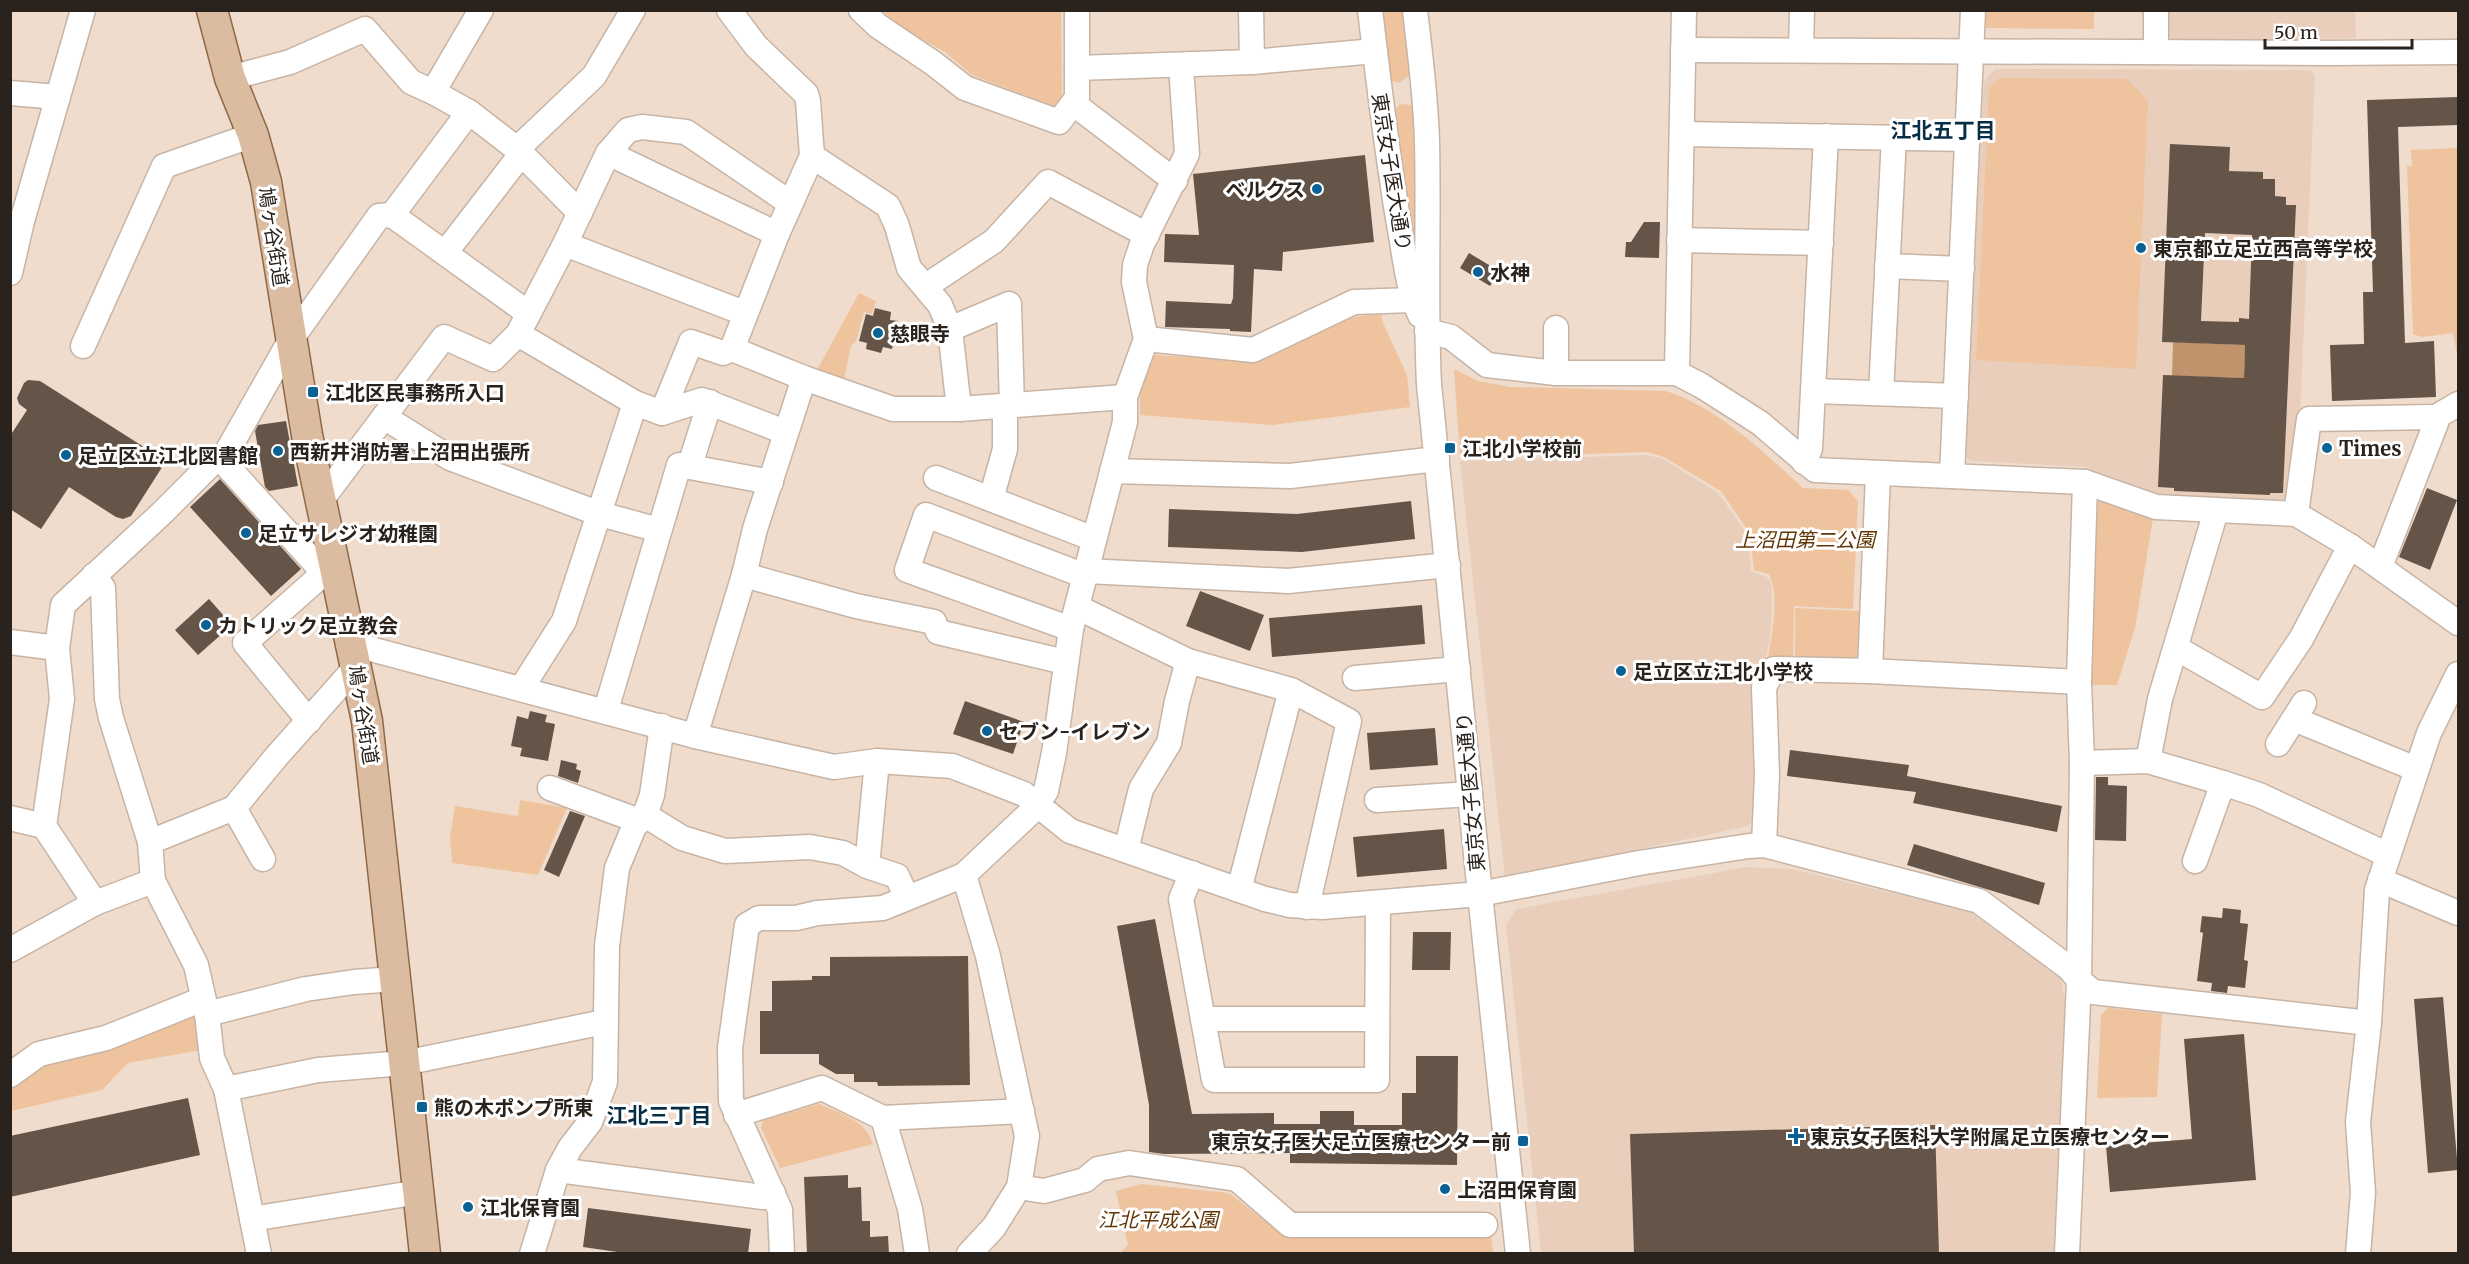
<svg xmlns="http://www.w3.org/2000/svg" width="2469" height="1264" font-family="Merriweather,'Noto Sans JP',serif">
  <rect width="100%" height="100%" fill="#efdccc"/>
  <g fill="#e9cfbb">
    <path d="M2167 11H2355L2356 38 2173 42 2167 35Z"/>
    <path d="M1995 69 2310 70 2315 75 2300 416 2289 495 2282 501 2159 494 2085 467 1971 461 1965 456 1984 81Z"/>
    <path d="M1647 455 1663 459 1718 493 1748 535 1751 571 1767 577 1772 585 1771 630 1766 658 1753 684 1757 762 1754 819 1748 826 1505 878 1460 461Z"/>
    <path d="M1747 867 1791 869 1969 911 2061 976 2067 1018 2058 1253H1541L1506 925 1516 909Z"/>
  </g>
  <g fill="#efc39e">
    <path d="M883 11H1061L1062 97 1054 106 972 75 945 52 900 27Z"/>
    <path d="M1379 11H1404L1410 75 1399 83 1389 80Z"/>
    <path d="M1986 11H2094V29L1986 28Z"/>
    <path d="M1999 78 2127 79 2148 101 2136 369 1976 360 1989 88Z"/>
    <path d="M1400 104 1411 105 1418 118 1419 272 1392 114Z"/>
    <path d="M2458 148V359L2453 333 2422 337 2413 334 2407 166H2412L2411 150Z"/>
    <path d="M859 293 876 301 872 314 864 312 856 341 851 346 843 383 815 374Z"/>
    <path d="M1381 313 1383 323 1407 375 1410 407 1273 425 1140 415V393L1154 355 1255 361 1355 317Z"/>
    <path d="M1454 369 1478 381 1510 387 1666 391C1717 407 1765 453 1803 488L1848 490 1858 501 1853 609 1794 606 1793 660 1768 658C1772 633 1780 597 1769 574L1754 570 1750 534 1721 491 1664 457 1647 452 1460 458Z"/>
    <path d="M2101 498 2153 518 2135 628 2117 685H2088L2092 505Z"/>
    <path d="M1795 608 1860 611 1858 655 1853 662 1795 660Z"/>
    <path d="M520 800 567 808 538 875 452 863 450 837 455 806 518 816Z"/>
    <path d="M2108 1008 2162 1014 2157 1097 2097 1098 2101 1015Z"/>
    <path d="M197 1014 201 1050 128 1063 102 1090 11 1111 10 1085 43 1063Z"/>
    <path d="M819 1104C841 1114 866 1120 873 1144L780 1168 761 1128 763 1120Z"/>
    <path d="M1141 1184 1229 1193 1283 1235H1491L1493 1253H1120L1128 1245 1116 1191Z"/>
  </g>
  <path fill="#c0936c" d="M2173 342 2245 345 2244 378 2172 376Z"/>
  <g fill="#655548" fill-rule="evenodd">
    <path d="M2458 97V125L2398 127 2405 343 2434 341 2436 397 2332 401 2330 345 2364 344 2363 292H2373L2367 100Z"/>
    <path d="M2170 144 2230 147 2229 171 2263 172V179H2275V196L2286 197V205H2296L2283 493H2270V495L2174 491V488L2158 487 2163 375 2244 378 2245 345 2162 342ZM2205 233 2252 235 2249 319 2239 318V322L2201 321Z"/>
    <path d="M1365 155 1374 242 1283 252 1282 271 1254 269 1251 332 1230 331V329L1165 327 1166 301 1231 304 1233 298 1234 265 1164 262 1165 234 1199 235 1193 174Z"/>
    <path d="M1644 222H1660L1659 258 1625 257 1626 242H1631Z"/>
    <path d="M1469 253 1499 271 1490 286 1460 268Z"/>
    <path d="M875 308 891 312 890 320 898 321 892 349 883 347 881 353 866 349 867 343 859 341 866 314 873 316Z"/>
    <path d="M28 380 40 381 166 461 131 516 123 519 116 517 69 487 41 529 10 509V436L27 410 19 404 17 398 24 383Z"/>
    <path d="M286 421 298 486 269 491 265 487 255 431 258 425Z"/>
    <path d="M220 479 301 569 271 596 190 507Z"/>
    <path d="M2427 488 2457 500 2430 570 2399 557Z"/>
    <path d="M1411 501 1415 539 1302 552 1168 547 1169 509 1297 514Z"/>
    <path d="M1200 591 1264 615 1250 651 1186 626Z"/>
    <path d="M209 599 232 625 198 655 175 630Z"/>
    <path d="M1422 605 1425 644 1272 657 1269 618Z"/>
    <path d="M965 701 1024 722 1013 754 953 734Z"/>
    <path d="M530 711 547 715 545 722 555 724 548 761 520 756 522 748 511 746 517 716 528 719Z"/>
    <path d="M1435 728 1438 765 1370 770 1367 733Z"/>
    <path d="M1790 750 1909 765 1907 776 2062 806 2057 832 1913 803 1916 792 1787 776Z"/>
    <path d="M561 760 577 764 576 769 581 771 578 783 558 776Z"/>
    <path d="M2096 777H2108V785L2127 786 2126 841 2095 840Z"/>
    <path d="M570 811 585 816 559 877 544 870Z"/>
    <path d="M1444 829 1447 869 1357 877 1353 837Z"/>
    <path d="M1914 844 2045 883 2039 905 1907 865Z"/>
    <path d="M2223 908 2241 910 2240 923 2248 924 2244 960 2248 961 2245 988 2228 986 2227 993 2211 991 2212 983 2197 981 2203 933 2200 932 2202 916 2222 918Z"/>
    <path d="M1155 919 1192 1114 1274 1113V1124H1320V1111H1354V1125H1402V1093H1416V1056H1458L1457 1165 1290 1163V1153L1164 1154 1149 1152V1105L1117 926Z"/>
    <path d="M1413 932H1451L1450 970H1412Z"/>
    <path d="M968 956 970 1085 878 1086 877 1082H854V1074H836L819 1064V1054H760V1011H772V981L812 980V976H830V957Z"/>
    <path d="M2443 997 2458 1170 2428 1173 2414 999Z"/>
    <path d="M2244 1034 2256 1180 2110 1192 2106 1146 2192 1139 2184 1039Z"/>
    <path d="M188 1098 200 1155 10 1197V1136Z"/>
    <path d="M1935 1125 1939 1254H1634L1630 1134Z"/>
    <path d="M848 1175V1188L861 1187 862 1221H870V1237L888 1236 889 1254H807L804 1177Z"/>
    <path d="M588 1208 751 1229 748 1254H631L583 1247Z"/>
  </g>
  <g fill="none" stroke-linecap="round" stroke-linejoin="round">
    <defs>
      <g id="minor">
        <path d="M481 10 433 92 469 112 517 149 580 213"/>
        <path d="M729 10 756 46 806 94 808 101 812 156 777 234 732 349 804 378 893 409H959L1125 397"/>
        <path d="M861 10 878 26 933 63 965 88 1059 122 1077 98V10"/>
        <path d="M1251 10 1252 62"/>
        <path d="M1370 10C1379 84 1387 157 1400 230 1405 258 1408 289 1420 315"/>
        <path d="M1415 10C1420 54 1426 98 1427 142 1429 223 1425 303 1429 384L1480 894 1518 1254"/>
        <path d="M1683 50 2328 53 2458 52"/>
        <path d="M1801 50 1802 10"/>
        <path d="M2156 52V10"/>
        <path d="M1077 68 1252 62 1375 51"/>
        <path d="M230 78 290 62 365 29 411 82 433 92"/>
        <path d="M10 93 58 97"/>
        <path d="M1074 104 1175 181"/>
        <path d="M1682 134 1968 139"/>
        <path d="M517 149 594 76 633 10"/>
        <path d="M608 153 777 234"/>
        <path d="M812 156 888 206 897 226 909 268 940 305 950 329 959 409"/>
        <path d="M392 215 469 112"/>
        <path d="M1679 240 1821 243"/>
        <path d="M565 244 744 313"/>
        <path d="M445 253 522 153"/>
        <path d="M1887 266 1962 269"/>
        <path d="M10 273 22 221 83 10"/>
        <path d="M926 286 994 241 1048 182 1147 235"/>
        <path d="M1556 328V373"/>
        <path d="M950 329 1009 304 1012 406"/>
        <path d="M1427 331 1451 337 1487 365 1556 373H1677L1702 386 1760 423 1815 470 2085 482 2156 507 2296 514 2350 546 2458 623"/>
        <path d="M518 334 635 403 662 413 702 400 785 432"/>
        <path d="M1146 339 1253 350 1354 302 1413 300"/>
        <path d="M83 346 164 166 253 135"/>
        <path d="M1677 373 1684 10"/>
        <path d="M1814 391 1956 396"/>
        <path d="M1881 393 1894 137"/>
        <path d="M662 413 691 342 723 353 732 349"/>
        <path d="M384 417 450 458 600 514 659 530"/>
        <path d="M2436 417 2458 404"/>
        <path d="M1804 462 1810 449 1826 136"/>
        <path d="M690 465 710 402"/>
        <path d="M1112 471 1290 476 1437 459"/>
        <path d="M1952 476 1973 10"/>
        <path d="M936 478 1094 539"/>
        <path d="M991 499 1005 449V406"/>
        <path d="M320 502 444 337 493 359 518 334 565 244 608 153 628 130 642 127 686 132 790 203"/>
        <path d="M2296 514 2309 419 2436 417V423L2380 567"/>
        <path d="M1086 571 1288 581 1448 565"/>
        <path d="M324 573 227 466 224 457 290 341 379 216 392 215 528 313"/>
        <path d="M94 575 103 588 107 699 111 718 150 842 153 881 196 965 207 1014 212 1058 226 1089 259 1254"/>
        <path d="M744 575 856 606 934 622 938 632 1065 662"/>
        <path d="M1077 607 1188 661 1291 690 1349 721 1307 907"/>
        <path d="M1071 629 907 570 926 515 1085 576"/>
        <path d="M10 642 57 648"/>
        <path d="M352 644 695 736 834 767 877 761 952 766 1024 794 1070 831 1265 899 1290 905 1322 907 1480 894 1639 863 1749 846 1764 845 1979 901 2069 968 2079 980 2093 992 2369 1023"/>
        <path d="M2176 648 2262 697 2301 639 2350 546"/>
        <path d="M1870 671 1878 474"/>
        <path d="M1355 678 1458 669"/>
        <path d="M521 689 564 621 635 403"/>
        <path d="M606 710 679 465 771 482"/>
        <path d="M2294 719 2416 769"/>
        <path d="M309 721 245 643 324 573 336 570"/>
        <path d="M695 736 744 575 755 529 804 378"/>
        <path d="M2278 744 2304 703"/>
        <path d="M2148 761 2160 699 2216 511"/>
        <path d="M2082 763 2148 761 2223 783 2259 795 2388 855"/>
        <path d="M550 788 639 821"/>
        <path d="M1377 800 1470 794"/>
        <path d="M234 808 263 859"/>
        <path d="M645 815 682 838 725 851 810 847 843 853 867 866 897 876 907 898"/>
        <path d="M10 818 44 826 95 903"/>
        <path d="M44 826 62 699 57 648 63 605 161 514 211 464 224 457"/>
        <path d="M150 842 234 808 276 757 356 667"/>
        <path d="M1764 845 1767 775 1764 687 1774 669 1870 671 2079 682"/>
        <path d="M1126 850 1141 789 1169 743 1177 701 1188 661"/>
        <path d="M2195 861 2223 783"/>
        <path d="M867 866 877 761"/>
        <path d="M1192 873 1181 899 1214 1080H1377L1378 903"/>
        <path d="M2380 880 2458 913"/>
        <path d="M1239 890 1291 690"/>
        <path d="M10 950 95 903 153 881"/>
        <path d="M207 1014 306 989 354 982 395 979"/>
        <path d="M1203 1019H1377"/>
        <path d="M10 1075 39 1054 106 1038 203 999"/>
        <path d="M226 1089 318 1070 404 1063 604 1022"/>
        <path d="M736 1115 822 1088 883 1118 910 1209 917 1254"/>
        <path d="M883 1118 1022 1111"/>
        <path d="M558 1170 763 1197 773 1193"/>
        <path d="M1019 1187 1044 1191 1085 1180 1098 1169 1129 1163 1237 1179 1290 1225H1485"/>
        <path d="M252 1219 419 1192"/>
        <path d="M532 1254 558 1170 570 1148 590 1122 605 1082 607 946 617 868 634 827 645 815 652 795 662 726"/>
        <path d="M782 1254 780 1210 731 1101 730 1048 747 925 759 918H796L817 913 883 908 964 875"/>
        <path d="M969 1254 994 1227 1019 1187 1027 1136 988 956 964 875 1029 814 1046 791 1054 753 1071 629 1125 422V397L1146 339 1134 282 1135 265 1142 244 1187 154 1181 66"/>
        <path d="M2067 1254 2079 980 2082 763 2079 682 2085 482"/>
        <path d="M2358 1254 2363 1193 2358 1122 2369 1023 2377 890 2429 733 2458 674"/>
      </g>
      <path id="major" d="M212 10 230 78 253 135 266 182 307 435 367 721 425 1254"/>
    </defs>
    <use href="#minor" stroke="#c7b4a5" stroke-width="27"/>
    <use href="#major" stroke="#8e6949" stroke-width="33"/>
    <use href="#minor" stroke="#fff" stroke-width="24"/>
    <use href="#major" stroke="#dcbca0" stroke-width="30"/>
  </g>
  <g fill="#096293" stroke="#fff" stroke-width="2">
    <circle cx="1317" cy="189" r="6"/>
    <circle cx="2141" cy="248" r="6"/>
    <circle cx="1478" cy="272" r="6"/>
    <circle cx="878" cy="333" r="6"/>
    <rect x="307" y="386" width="12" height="12" rx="3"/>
    <rect x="1444" y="442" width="12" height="12" rx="3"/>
    <circle cx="2327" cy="448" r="6"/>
    <circle cx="278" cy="451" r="6"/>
    <circle cx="66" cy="455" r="6"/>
    <circle cx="246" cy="533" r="6"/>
    <circle cx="206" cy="625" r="6"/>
    <circle cx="1621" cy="671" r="6"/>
    <circle cx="987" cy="731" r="6"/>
    <rect x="416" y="1101" width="12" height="12" rx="3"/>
    <path d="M1793 1127h6v6h6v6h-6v6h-6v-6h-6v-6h6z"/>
    <rect x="1517" y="1135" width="12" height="12" rx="3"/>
    <circle cx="1445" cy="1189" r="6"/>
    <circle cx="468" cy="1207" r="6"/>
  </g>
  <g text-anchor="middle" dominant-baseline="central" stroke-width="6" stroke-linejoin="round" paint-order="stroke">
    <g font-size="20" fill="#2a231d" stroke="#fff">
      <text transform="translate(1392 172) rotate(81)">東京女子医大通り</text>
      <text transform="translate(274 237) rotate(81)">鳩ヶ谷街道</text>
      <text transform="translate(364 715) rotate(81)">鳩ヶ谷街道</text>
      <text transform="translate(1470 792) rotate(-95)">東京女子医大通り</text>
    </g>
    <g font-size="20" font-weight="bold" fill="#2a231d" stroke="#fff" text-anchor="start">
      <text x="1305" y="189" text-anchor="end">ベルクス</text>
      <text x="2153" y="248">東京都立足立西高等学校</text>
      <text x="1490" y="272">水神</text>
      <text x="890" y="333">慈眼寺</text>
      <text x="325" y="392">江北区民事務所入口</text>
      <text x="1462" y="448">江北小学校前</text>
      <text x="2339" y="448">Times</text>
      <text x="290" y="451">西新井消防署上沼田出張所</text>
      <text x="78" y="455">足立区立江北図書館</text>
      <text x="258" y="533">足立サレジオ幼稚園</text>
      <text x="218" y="625">カトリック足立教会</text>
      <text x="1633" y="671">足立区立江北小学校</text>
      <text x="999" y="731">セブン-イレブン</text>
      <text x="434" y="1107">熊の木ポンプ所東</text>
      <text x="1810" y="1136">東京女子医科大学附属足立医療センター</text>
      <text x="1511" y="1141" text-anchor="end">東京女子医大足立医療センター前</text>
      <text x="1457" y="1189">上沼田保育園</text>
      <text x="480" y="1207">江北保育園</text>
    </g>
    <g font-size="20" font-style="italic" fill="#623604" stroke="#fff">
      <text x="1805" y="539">上沼田第二公園</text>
      <text x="1158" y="1219">江北平成公園</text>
    </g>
    <g font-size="21" font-weight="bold" fill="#082e46" stroke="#fff">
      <text x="1943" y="130">江北五丁目</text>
      <text x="659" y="1115">江北三丁目</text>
    </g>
  </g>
  <rect width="2469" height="1264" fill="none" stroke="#2a231d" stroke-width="24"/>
  <path d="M2265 39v9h147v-9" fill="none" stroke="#2a231d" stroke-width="3"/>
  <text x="2274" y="39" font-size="18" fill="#2a231d" stroke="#ffffff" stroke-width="4.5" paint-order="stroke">50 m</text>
</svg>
